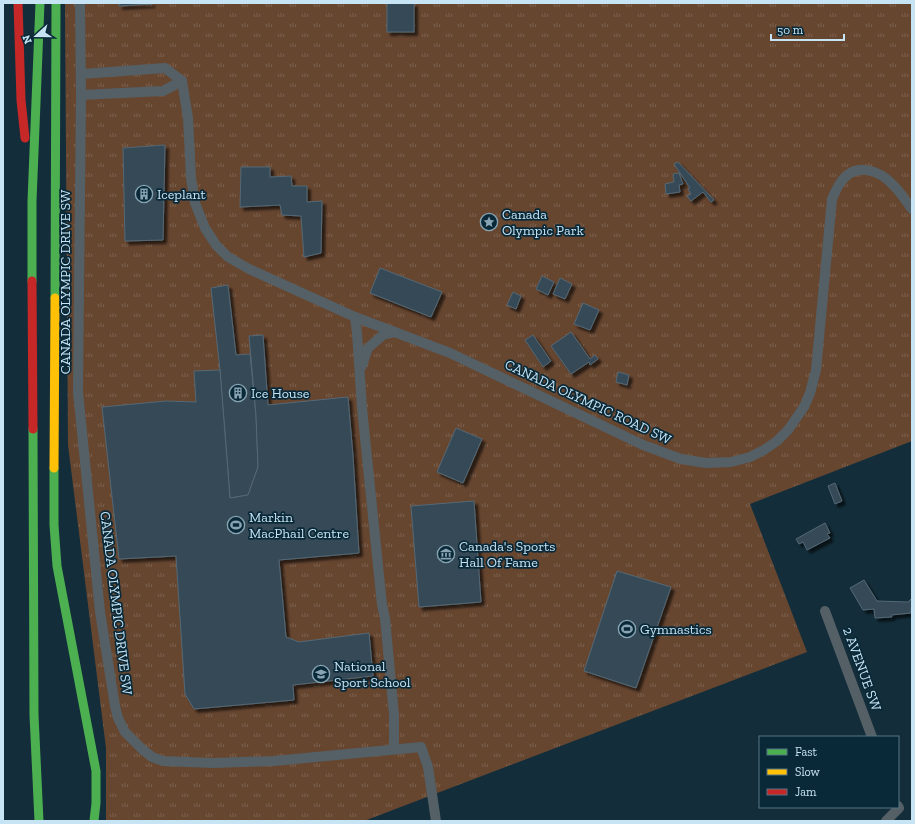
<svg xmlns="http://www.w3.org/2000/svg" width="915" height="824" font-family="'Zilla Slab',serif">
  <defs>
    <pattern id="park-tufts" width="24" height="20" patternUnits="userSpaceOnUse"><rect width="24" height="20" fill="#674630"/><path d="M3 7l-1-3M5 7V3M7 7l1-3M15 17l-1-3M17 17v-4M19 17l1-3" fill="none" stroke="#7b614f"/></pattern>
    <filter id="shadow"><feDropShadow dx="3.5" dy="3.5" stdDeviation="1" flood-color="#0009"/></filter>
  </defs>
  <rect width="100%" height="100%" fill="#132e3a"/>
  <path fill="url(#park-tufts)" d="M65 3H912V441L750 504 807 652 364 821H106V748L68 445Z"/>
  <g fill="#364956" stroke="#546875" filter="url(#shadow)">
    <path d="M119 3H152V4L119 6Z"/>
    <rect x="387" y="3" width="27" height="29"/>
    <path d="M165 145 163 240 125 241 123 148Z"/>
    <path d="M678 162 714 200 711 202 703 192 691 201 687 196 691 194 688 189 690 188 674 164Z"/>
    <path d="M241 167H270V177L291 176 292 186H307V202L322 201 321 253 304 257 301 216 282 215 280 205 240 207Z"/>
    <path d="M679 173 683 184 679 185 680 192 666 194 665 184 674 182 673 174Z"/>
    <path d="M380 268 442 292 431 317 370 293Z"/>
    <path d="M542 276 554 282 548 295 536 289Z"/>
    <path d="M560 278 572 284 565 299 553 294Z"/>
    <path d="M228 285 236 355 250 354 256 415 258 467 248 495 230 498 220 370 211 288Z"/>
    <path d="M513 292 521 296 516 309 507 305Z"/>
    <path d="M583 303 599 310 590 330 574 324Z"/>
    <path d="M571 332 590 359 595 355 598 359 590 365 589 362 571 374 551 346Z"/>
    <path d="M263 335 268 405 348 397 353 456 359 553 279 560 286 637 299 642 369 633 373 676 293 685 294 700 194 709 185 694 176 556 119 559 102 407 166 401 196 402 194 371 220 370 230 498 248 495 258 467 256 415 249 336Z"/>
    <path d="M533 335 551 361 543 367 525 340Z"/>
    <path d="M618 372 629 375 627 385 616 382Z"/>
    <path d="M456 428 482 439 463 483 437 472Z"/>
    <path d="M835 483 842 501 835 504 828 486Z"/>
    <path d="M474 501 481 602 419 607 411 506Z"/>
    <path d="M825 523 830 533 827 534 830 538 807 550 803 542 799 544 796 539Z"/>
    <path d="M617 571 671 587 636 688 584 671Z"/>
    <path d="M864 580 877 601 908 602 912 598 911 613 891 615 892 617 875 618 874 609 863 610 850 588Z"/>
  </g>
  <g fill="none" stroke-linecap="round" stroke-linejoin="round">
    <g stroke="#546066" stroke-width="10">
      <path d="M80 3 81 95 78 392 100 612 115 706 118 718 125 732 142 749 152 757 163 761 213 763 274 761 421 747 428 767 436 821"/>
      <path d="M81 74 165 68 182 81"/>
      <path d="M182 81 188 118 191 178 195 203 205 228 216 245 228 257 249 269 355 317 450 353 643 445 681 459 706 463 731 462 750 457 764 450 777 441 788 430 804 407 810 393 816 370 832 199C835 193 837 187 841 182 855 161 880 170 894 186 901 193 906 201 912 209"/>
      <path d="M81 95 163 91 182 81"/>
      <path d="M355 317 357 333 362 408 382 605 385 618 394 715V748"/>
      <path d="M362 366 368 348 383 335 395 332"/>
      <path d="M825 611 872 737"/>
      <path d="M886 821 899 808 898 806"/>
    </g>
    <g stroke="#4caf50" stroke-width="9">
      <path d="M32 281V201L40 3"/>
      <path d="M55 298 56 3"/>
      <path d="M33 429 34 715 39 821"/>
      <path d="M54 468V525L57 566 96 771V803L94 821"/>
    </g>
    <path stroke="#ffc107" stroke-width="9" d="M54 468 55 298"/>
    <g stroke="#c62828" stroke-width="9">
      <path d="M18 3 21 100 25 138"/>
      <path d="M32 281 33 429"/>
    </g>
  </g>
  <defs>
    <symbol id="building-ring" viewBox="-11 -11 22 22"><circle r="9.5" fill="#0a2938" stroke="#88a4b3" stroke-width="1.5"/><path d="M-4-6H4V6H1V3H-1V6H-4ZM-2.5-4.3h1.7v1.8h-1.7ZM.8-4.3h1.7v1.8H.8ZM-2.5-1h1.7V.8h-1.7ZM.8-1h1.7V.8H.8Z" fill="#88a4b3"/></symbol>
    <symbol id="sight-ring" viewBox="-11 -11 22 22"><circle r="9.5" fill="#0a2938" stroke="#88a4b3" stroke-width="1.5"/><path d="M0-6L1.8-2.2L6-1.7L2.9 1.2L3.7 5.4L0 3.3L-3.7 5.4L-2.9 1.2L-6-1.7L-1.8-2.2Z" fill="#88a4b3"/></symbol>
    <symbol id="stadium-ring" viewBox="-11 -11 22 22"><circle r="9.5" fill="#0a2938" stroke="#88a4b3" stroke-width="1.5"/><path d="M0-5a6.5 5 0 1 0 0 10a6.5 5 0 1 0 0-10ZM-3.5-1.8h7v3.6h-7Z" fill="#88a4b3"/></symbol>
    <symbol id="museum-ring" viewBox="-11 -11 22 22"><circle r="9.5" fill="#0a2938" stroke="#88a4b3" stroke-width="1.5"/><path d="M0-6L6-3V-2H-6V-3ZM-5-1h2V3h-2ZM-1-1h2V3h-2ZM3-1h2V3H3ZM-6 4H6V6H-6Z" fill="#88a4b3"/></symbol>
    <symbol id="school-ring" viewBox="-11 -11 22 22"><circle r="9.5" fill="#0a2938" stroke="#88a4b3" stroke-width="1.5"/><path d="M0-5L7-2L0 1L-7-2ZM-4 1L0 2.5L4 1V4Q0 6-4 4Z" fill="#88a4b3"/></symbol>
  </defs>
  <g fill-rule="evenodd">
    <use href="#building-ring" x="134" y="184" width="20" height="20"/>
    <use href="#sight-ring" x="479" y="212" width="20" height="20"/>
    <use href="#building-ring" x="228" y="383" width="20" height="20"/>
    <use href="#stadium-ring" x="226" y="515" width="20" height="20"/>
    <use href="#museum-ring" x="436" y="544" width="20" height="20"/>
    <use href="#stadium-ring" x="617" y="619" width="20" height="20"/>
    <use href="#school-ring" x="311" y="664" width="20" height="20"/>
  </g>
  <g text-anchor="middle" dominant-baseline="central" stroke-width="3.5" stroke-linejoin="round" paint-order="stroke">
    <g font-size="14" fill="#c7e4f4" stroke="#0a2938" text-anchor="start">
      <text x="157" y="194">Iceplant</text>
      <text x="502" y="214">Canada<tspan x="502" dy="16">Olympic Park</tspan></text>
      <text x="251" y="393">Ice House</text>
      <text x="249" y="517">Markin<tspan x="249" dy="16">MacPhail Centre</tspan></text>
      <text x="459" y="546">Canada's Sports<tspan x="459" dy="16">Hall Of Fame</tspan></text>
      <text x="640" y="629">Gymnastics</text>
      <text x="334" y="666">National<tspan x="334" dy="16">Sport School</tspan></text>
    </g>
    <g font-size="14" fill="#c7e4f4" stroke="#0a2938">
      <text transform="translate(65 282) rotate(-90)">CANADA OLYMPIC DRIVE SW</text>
      <text transform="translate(588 402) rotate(25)">CANADA OLYMPIC ROAD SW</text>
      <text transform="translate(116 603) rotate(83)">CANADA OLYMPIC DRIVE SW</text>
      <text transform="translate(862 669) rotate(70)">2 AVENUE SW</text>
    </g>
  </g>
  <rect width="915" height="824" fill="none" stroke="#c7e4f4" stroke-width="8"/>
  <rect x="759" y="736" width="140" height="72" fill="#0a2938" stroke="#567483"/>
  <rect x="767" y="749" width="20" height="6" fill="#4caf50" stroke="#567483"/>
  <text x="795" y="756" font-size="12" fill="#c7e4f4">Fast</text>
  <rect x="767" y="769" width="20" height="6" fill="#ffc107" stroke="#567483"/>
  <text x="795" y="776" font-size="12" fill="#c7e4f4">Slow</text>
  <rect x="767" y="789" width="20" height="6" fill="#c62828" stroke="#567483"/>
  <text x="795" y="796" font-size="12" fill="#c7e4f4">Jam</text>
  <g transform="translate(36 36) rotate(249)" stroke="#0a2938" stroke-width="3" paint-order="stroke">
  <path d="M0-3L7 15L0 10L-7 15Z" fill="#c7e4f4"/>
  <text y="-6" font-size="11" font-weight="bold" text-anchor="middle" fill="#c7e4f4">N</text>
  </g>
  <path d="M771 34v6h73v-6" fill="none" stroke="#c7e4f4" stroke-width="2"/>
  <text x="777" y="34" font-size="12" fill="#c7e4f4" stroke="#0a2938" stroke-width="3" paint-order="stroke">50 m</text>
</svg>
